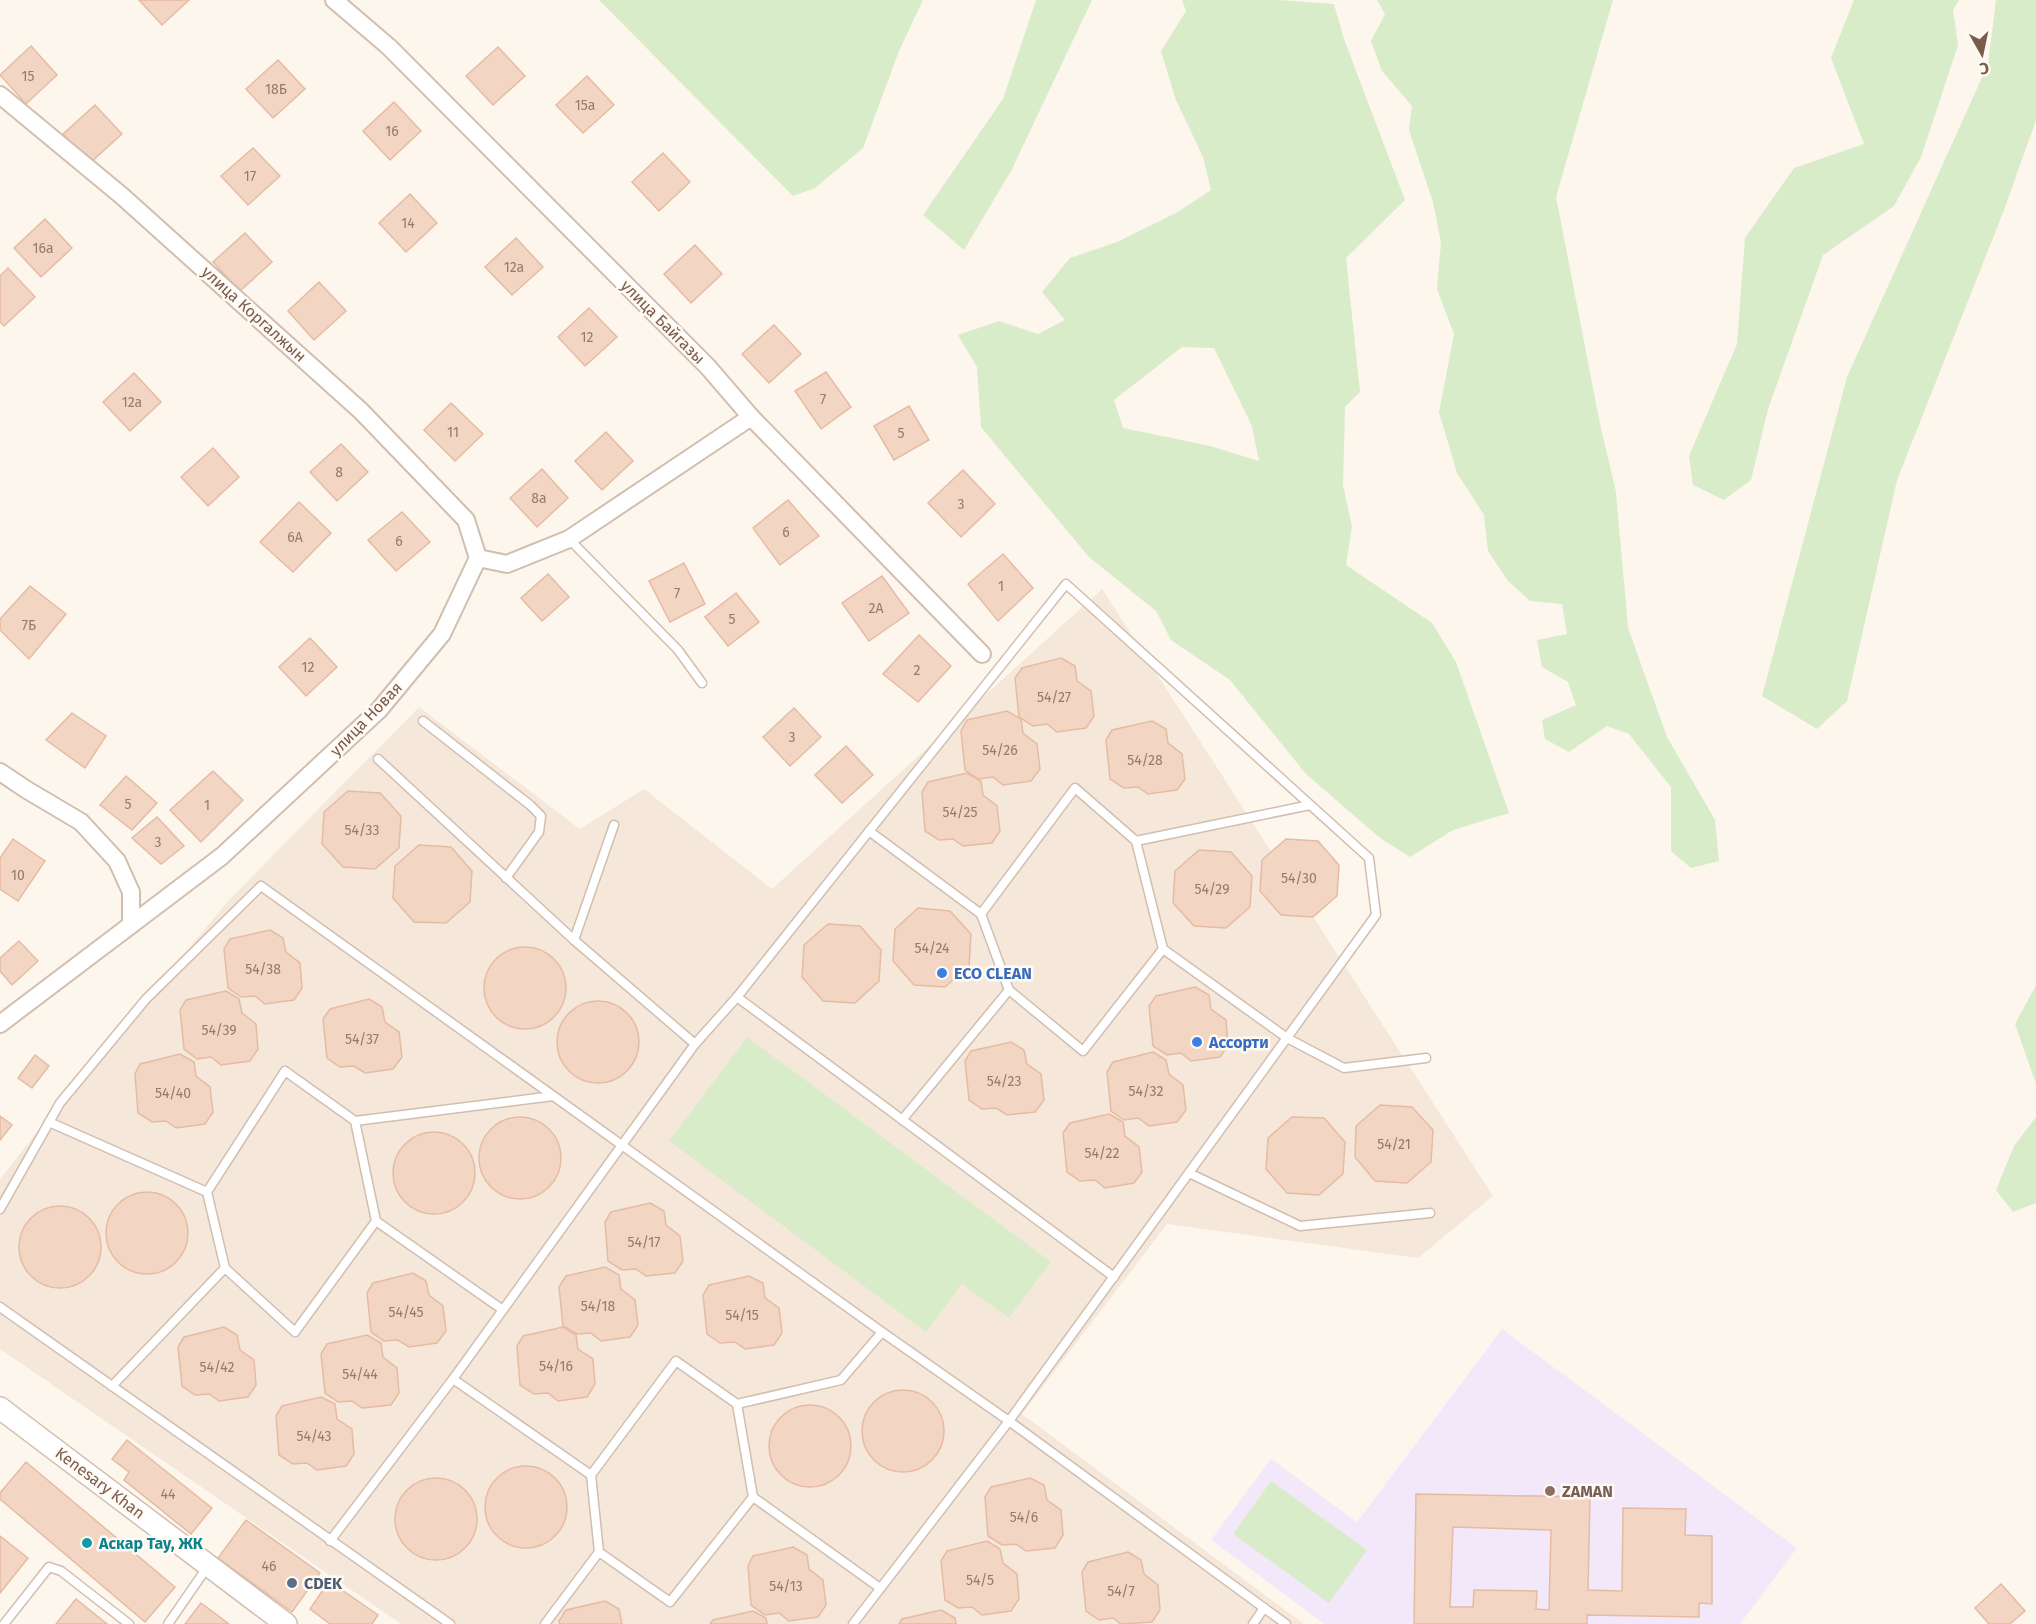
<svg xmlns="http://www.w3.org/2000/svg" width="2036" height="1624" font-family="'Fira Sans',sans-serif">
  <rect width="100%" height="100%" fill="#fdf6ec"/>
  <path fill="#f5e8da" d="M1102 589 1493 1196 1418 1258 1167 1224 1022 1414 1304 1624H401L0 1349V1179L60 1103 230 899 419 707 580 829 644 789 772 889Z"/>
  <path fill="#f3e8fa" d="M1502 1329 1797 1548 1740 1624H1324L1211 1540 1271 1459 1357 1522Z"/>
  <g fill="#d8ecc9" fill-rule="evenodd">
    <path d="M599 0H923L899 51 863 148 815 188 793 196Z"/>
    <path d="M1036 0H1092L1011 171 964 250 923 215 1003 99Z"/>
    <path d="M1182 0H1279L1334 4 1344 39 1405 200 1346 258 1360 392 1345 407 1343 485 1352 527 1346 565 1432 623 1456 662 1509 813 1453 830 1410 857 1380 838 1306 774 1230 680 1171 640 1156 611 1089 557 981 427 977 367 958 335 999 321 1038 334 1065 320 1042 292 1070 258 1117 242 1176 213 1211 190 1203 157 1176 100 1161 51 1186 11ZM1182 347 1214 348 1252 426 1259 461 1210 446 1123 428 1114 400Z"/>
    <path d="M1377 0H1613L1556 197 1600 424 1616 492 1628 628 1667 737 1715 820 1719 861 1691 868 1671 851V787L1629 734 1607 726 1569 752 1545 739 1542 720 1576 705 1568 682 1542 667 1537 640 1567 634 1562 604 1530 601 1508 581 1488 551 1484 515 1457 473 1439 412 1454 334 1437 289 1441 243 1433 202 1409 130 1412 106 1382 71 1371 41 1385 14Z"/>
    <path d="M1854 0H1959L1953 10 1958 45 1921 157 1894 206 1823 255 1768 409 1751 480 1724 500 1693 485 1689 456 1737 344 1745 238 1794 168 1864 144 1831 58Z"/>
    <path d="M1996 0H2036V120L2004 210 1897 480 1847 701 1817 729 1762 696 1847 377 1988 64Z"/>
    <path d="M2036 985V1084L2015 1024Z"/>
    <path d="M747 1037 1051 1262 1009 1318 962 1284 926 1332 669 1141Z"/>
    <path d="M2036 1117V1203L2013 1212 1996 1190 2014 1146Z"/>
    <path d="M1271 1481 1367 1550 1329 1603 1233 1534Z"/>
  </g>
  <g fill="#f3d5c3" stroke="#e6bba3" stroke-width="1.5" fill-rule="evenodd">
    <path d="M139 0H189L162 25Z"/>
    <path d="M31 46 57 75 26 104 0 75Z"/>
    <path d="M498 47 525 76 493 105 466 76Z"/>
    <path d="M278 60 305 89 273 118 246 89Z"/>
    <path d="M587 76 614 105 583 133 556 105Z"/>
    <path d="M394 102 421 131 390 160 363 131Z"/>
    <path d="M95 105 122 134 90 163 63 134Z"/>
    <path d="M253 148 280 176 248 205 221 176Z"/>
    <path d="M663 153 690 182 659 211 632 182Z"/>
    <path d="M410 194 437 223 406 252 379 223Z"/>
    <path d="M45 219 72 248 41 277 14 248Z"/>
    <path d="M245 233 272 262 240 291 213 262Z"/>
    <path d="M516 238 543 267 512 295 485 267Z"/>
    <path d="M695 245 722 274 691 303 664 274Z"/>
    <path d="M8 268 35 297 4 326 0 322V276Z"/>
    <path d="M319 282 346 311 314 340 288 311Z"/>
    <path d="M589 308 617 337 585 366 558 337Z"/>
    <path d="M774 325 801 354 769 383 742 354Z"/>
    <path d="M826 372 851 407 821 429 795 391Z"/>
    <path d="M134 373 161 402 130 431 103 402Z"/>
    <path d="M451 403 483 434 455 461 424 430Z"/>
    <path d="M909 406 929 440 894 460 874 426Z"/>
    <path d="M606 432 633 461 602 490 575 461Z"/>
    <path d="M341 444 368 472 337 501 310 472Z"/>
    <path d="M213 448 239 477 208 506 181 477Z"/>
    <path d="M542 469 568 498 537 527 510 498Z"/>
    <path d="M963 470 995 504 961 537 928 503Z"/>
    <path d="M788 500 819 536 780 565 753 528Z"/>
    <path d="M299 502 331 533 293 572 260 542Z"/>
    <path d="M402 512 430 542 396 571 368 540Z"/>
    <path d="M1003 554 1033 588 998 621 968 584Z"/>
    <path d="M684 563 705 604 670 622 649 581Z"/>
    <path d="M548 574 569 597 542 621 521 598Z"/>
    <path d="M882 576 909 613 869 641 842 603Z"/>
    <path d="M30 586 66 614 29 659 0 630V619Z"/>
    <path d="M736 593 759 622 728 646 705 617Z"/>
    <path d="M919 635 951 666 918 702 883 674Z"/>
    <path d="M310 638 337 667 306 696 279 667Z"/>
    <path d="M1061 658 1075 666 1077 681 1091 691 1094 716 1086 728 1057 732 1047 724 1033 726 1019 717 1015 678 1022 668Z"/>
    <path d="M794 708 821 737 790 766 763 737Z"/>
    <path d="M1007 711 1021 719 1023 733 1037 744 1040 769 1031 781 1003 785 993 777 978 779 965 770 961 731 967 720Z"/>
    <path d="M72 713 106 736 85 768 46 740Z"/>
    <path d="M1152 721 1166 729 1168 743 1182 754 1185 779 1177 790 1148 794 1138 787 1124 788 1110 779 1106 740 1112 730Z"/>
    <path d="M846 746 873 775 842 803 815 775Z"/>
    <path d="M213 771 243 800 201 842 170 810Z"/>
    <path d="M967 773 981 781 983 795 997 806 1000 831 992 843 963 846 953 839 939 840 925 831 922 792 928 782Z"/>
    <path d="M126 776 157 803 132 830 100 805Z"/>
    <path d="M348 791 380 793 401 816 399 848 375 869 343 867 322 844 324 812Z"/>
    <path d="M157 817 184 846 161 864 132 838Z"/>
    <path d="M13 839 45 861 18 901 0 889V858Z"/>
    <path d="M1286 839 1318 841 1339 865 1337 896 1313 917 1281 915 1260 891 1262 860Z"/>
    <path d="M419 845 451 847 472 871 470 902 446 923 414 922 393 898 395 866Z"/>
    <path d="M1199 850 1231 852 1252 876 1250 907 1226 928 1194 926 1173 903 1175 871Z"/>
    <path d="M918 908 950 911 971 934 969 966 945 987 914 985 893 961 895 929Z"/>
    <path d="M828 924 860 926 881 950 879 981 855 1003 823 1001 802 977 804 945Z"/>
    <path d="M270 930 283 938 286 952 300 963 302 988 294 1000 265 1004 255 996 241 997 228 988 224 949 230 939Z"/>
    <path d="M19 941 38 961 12 985 0 971V958Z"/>
    <circle cx="525" cy="988" r="41"/>
    <path d="M1195 987 1209 995 1211 1009 1226 1020 1228 1045 1220 1057 1191 1061 1181 1053 1167 1055 1153 1046 1149 1006 1156 996Z"/>
    <path d="M226 991 239 999 242 1013 256 1024 258 1049 250 1061 221 1065 211 1057 197 1059 184 1049 180 1010 186 1000Z"/>
    <path d="M369 999 382 1007 385 1022 399 1032 402 1057 393 1069 365 1073 354 1066 340 1067 327 1058 323 1019 330 1009Z"/>
    <circle cx="598" cy="1042" r="41"/>
    <path d="M1011 1042 1024 1050 1027 1064 1041 1074 1044 1100 1035 1112 1007 1115 996 1108 982 1109 969 1100 965 1061 971 1051Z"/>
    <path d="M1153 1052 1166 1060 1169 1074 1183 1085 1186 1110 1177 1122 1149 1126 1138 1118 1124 1120 1111 1111 1107 1072 1113 1062Z"/>
    <path d="M180 1054 194 1062 196 1076 210 1087 213 1112 205 1124 176 1128 166 1121 152 1122 138 1113 135 1074 140 1064Z"/>
    <path d="M35 1055 49 1066 32 1088 18 1078Z"/>
    <path d="M1380 1105 1412 1107 1433 1130 1431 1162 1407 1183 1375 1181 1355 1157 1356 1126Z"/>
    <path d="M1109 1114 1123 1122 1125 1136 1139 1147 1142 1172 1134 1183 1105 1188 1095 1180 1080 1181 1067 1172 1063 1133 1070 1123Z"/>
    <path d="M0 1116 12 1125 0 1140Z"/>
    <circle cx="520" cy="1158" r="41"/>
    <path d="M1292 1117 1324 1118 1345 1142 1343 1174 1319 1195 1287 1193 1266 1169 1268 1138Z"/>
    <circle cx="434" cy="1173" r="41"/>
    <circle cx="147" cy="1233" r="41"/>
    <path d="M650 1203 664 1211 666 1225 680 1236 683 1261 675 1273 646 1276 636 1269 622 1270 608 1261 605 1222 611 1212Z"/>
    <circle cx="60" cy="1247" r="41"/>
    <path d="M605 1267 619 1275 621 1289 635 1300 638 1325 630 1337 601 1341 591 1333 577 1334 563 1326 559 1287 566 1276Z"/>
    <path d="M413 1273 426 1281 429 1295 443 1306 446 1331 437 1343 409 1347 398 1340 384 1341 371 1332 367 1293 373 1283Z"/>
    <path d="M749 1276 763 1283 765 1298 779 1308 782 1333 774 1345 745 1349 735 1342 720 1343 707 1334 703 1295 709 1285Z"/>
    <path d="M224 1327 237 1335 240 1350 254 1360 256 1385 248 1397 219 1401 209 1394 195 1395 182 1386 178 1347 184 1337Z"/>
    <path d="M563 1327 576 1335 578 1349 593 1359 595 1384 587 1397 558 1401 548 1393 534 1394 520 1385 517 1346 523 1336Z"/>
    <path d="M367 1335 381 1343 383 1357 397 1368 399 1393 391 1405 362 1408 352 1401 338 1402 325 1393 321 1354 327 1344Z"/>
    <circle cx="903" cy="1431" r="41"/>
    <path d="M321 1397 335 1404 337 1419 352 1429 354 1454 346 1466 317 1470 307 1463 293 1464 279 1455 276 1416 282 1406Z"/>
    <circle cx="810" cy="1446" r="41"/>
    <path d="M127 1440 212 1508 191 1534 124 1480 129 1472 112 1459Z"/>
    <path d="M26 1462 175 1587 145 1622 0 1499V1493Z"/>
    <circle cx="526" cy="1507" r="41"/>
    <circle cx="436" cy="1519" r="41"/>
    <path d="M1030 1478 1044 1485 1047 1500 1061 1510 1063 1535 1055 1548 1026 1551 1016 1544 1002 1545 988 1536 985 1497 991 1487Z"/>
    <path d="M1416 1494 1590 1497 1588 1590 1622 1591 1623 1508 1686 1509 1685 1535 1712 1536V1604L1699 1603V1617L1587 1615V1624H1414ZM1453 1527 1551 1530 1549 1610 1536 1609 1537 1591 1474 1590 1473 1607H1450Z"/>
    <path d="M246 1520 320 1573 292 1612 218 1558Z"/>
    <path d="M0 1536 28 1558 0 1593Z"/>
    <path d="M987 1541 1000 1549 1003 1563 1017 1574 1019 1599 1011 1611 982 1615 972 1607 958 1608 945 1600 941 1561 947 1551Z"/>
    <path d="M793 1547 807 1555 809 1569 823 1580 826 1605 818 1617 789 1621 779 1613 765 1615 751 1605 748 1566 753 1556Z"/>
    <path d="M1128 1552 1141 1560 1144 1574 1158 1585 1160 1610 1152 1622 1121 1624 1113 1618 1099 1620 1086 1611 1082 1572 1088 1562Z"/>
    <path d="M329 1581 378 1615 372 1624H330L310 1609Z"/>
    <path d="M2001 1584 2025 1611 2010 1624H1989L1975 1608Z"/>
    <path d="M76 1599 107 1624H56Z"/>
    <path d="M605 1601 619 1609 622 1624H560L559 1621 566 1610Z"/>
    <path d="M201 1603 229 1624H185Z"/>
    <path d="M941 1610 955 1618 956 1624H899L902 1619Z"/>
    <path d="M753 1611 766 1618 767 1624H710L713 1620Z"/>
  </g>
  <g fill="none" stroke-linecap="round" stroke-linejoin="round">
    <defs>
      <g id="service">
        <path d="M569 539 678 650 702 683"/>
        <path d="M423 721 530 805 541 816 539 832 506 878"/>
        <path d="M378 759 574 940 695 1044"/>
        <path d="M869 831 981 914"/>
        <path d="M1136 841 1310 805"/>
        <path d="M574 940 614 825"/>
        <path d="M1163 949 1136 841 1075 788 981 914 1009 990 1083 1051 1163 949 1287 1038 1344 1068 1426 1058"/>
        <path d="M737 997 1114 1277"/>
        <path d="M902 1120 1009 990"/>
        <path d="M355 1121 553 1096"/>
        <path d="M49 1122 207 1192"/>
        <path d="M1189 1173 1300 1226 1430 1213"/>
        <path d="M0 1209 60 1103 146 999 261 886 882 1332 1009 1421 853 1624"/>
        <path d="M376 1221 355 1121 285 1071 207 1192 225 1268 295 1332 376 1221 503 1310"/>
        <path d="M0 1307 450 1624"/>
        <path d="M453 1379 591 1475"/>
        <path d="M112 1386 225 1268"/>
        <path d="M737 1404 841 1380 882 1332"/>
        <path d="M753 1497 737 1404 676 1361 591 1475 599 1552 670 1602 753 1497 880 1588"/>
        <path d="M330 1541 453 1379 695 1044 737 997 1066 584 1369 858 1376 915 1009 1421 1286 1624"/>
        <path d="M4 1624 49 1567 61 1571 129 1624"/>
        <path d="M168 1624 208 1566"/>
        <path d="M545 1624 599 1552"/>
        <path d="M1253 1624 1264 1608"/>
      </g>
      <g id="minor">
        <path d="M334 0 389 47 708 367 751 417 982 654"/>
        <path d="M0 95 122 196 361 411 466 520 478 558"/>
        <path d="M0 772 27 790 81 822 117 861 131 892V925"/>
        <path d="M0 1024 222 856 379 710 442 634 478 558 507 564 569 539 751 417"/>
      </g>
      <path id="tertiary" d="M0 1408 286 1624"/>
    </defs>
    <use href="#service" stroke="#d1beb0" stroke-width="11"/>
    <use href="#minor" stroke="#d1beb0" stroke-width="20"/>
    <use href="#tertiary" stroke="#d1beb0" stroke-width="24"/>
    <use href="#service" stroke="#fff" stroke-width="8"/>
    <use href="#minor" stroke="#fff" stroke-width="16"/>
    <use href="#tertiary" stroke="#fff" stroke-width="21"/>
  </g>
  <g fill="#3f7fe0" stroke="#fffaf3" stroke-width="2">
    <circle cx="942" cy="973" r="6"/>
    <circle cx="1197" cy="1042" r="6"/>
  </g>
  <circle fill="#8d6e63" stroke="#fffaf3" stroke-width="2" cx="1550" cy="1491" r="6"/>
  <circle fill="#0f9aa8" stroke="#fffaf3" stroke-width="2" cx="87" cy="1543" r="6"/>
  <circle fill="#5c6f8a" stroke="#fffaf3" stroke-width="2" cx="292" cy="1583" r="6"/>
  <g text-anchor="middle" dominant-baseline="central" stroke-width="5" stroke-linejoin="round" paint-order="stroke">
    <g font-size="14" fill="#987a6a">
      <text x="28" y="76">15</text>
      <text x="276" y="89">18Б</text>
      <text x="585" y="105">15а</text>
      <text x="392" y="131">16</text>
      <text x="250" y="176">17</text>
      <text x="408" y="223">14</text>
      <text x="43" y="248">16а</text>
      <text x="514" y="267">12а</text>
      <text x="587" y="337">12</text>
      <text x="823" y="399">7</text>
      <text x="132" y="402">12а</text>
      <text x="453" y="432">11</text>
      <text x="901" y="433">5</text>
      <text x="339" y="472">8</text>
      <text x="539" y="498">8а</text>
      <text x="961" y="504">3</text>
      <text x="786" y="532">6</text>
      <text x="295" y="537">6А</text>
      <text x="399" y="541">6</text>
      <text x="1001" y="586">1</text>
      <text x="677" y="593">7</text>
      <text x="876" y="608">2А</text>
      <text x="732" y="619">5</text>
      <text x="29" y="625">7Б</text>
      <text x="308" y="667">12</text>
      <text x="917" y="670">2</text>
      <text x="1054" y="697">54/27</text>
      <text x="792" y="737">3</text>
      <text x="1000" y="750">54/26</text>
      <text x="1145" y="760">54/28</text>
      <text x="128" y="804">5</text>
      <text x="207" y="805">1</text>
      <text x="960" y="812">54/25</text>
      <text x="362" y="830">54/33</text>
      <text x="158" y="842">3</text>
      <text x="18" y="875">10</text>
      <text x="1299" y="878">54/30</text>
      <text x="1212" y="889">54/29</text>
      <text x="932" y="948">54/24</text>
      <text x="263" y="969">54/38</text>
      <text x="219" y="1030">54/39</text>
      <text x="362" y="1039">54/37</text>
      <text x="1004" y="1081">54/23</text>
      <text x="1146" y="1091">54/32</text>
      <text x="173" y="1093">54/40</text>
      <text x="1394" y="1144">54/21</text>
      <text x="1102" y="1153">54/22</text>
      <text x="644" y="1242">54/17</text>
      <text x="598" y="1306">54/18</text>
      <text x="406" y="1312">54/45</text>
      <text x="742" y="1315">54/15</text>
      <text x="556" y="1366">54/16</text>
      <text x="217" y="1367">54/42</text>
      <text x="360" y="1374">54/44</text>
      <text x="314" y="1436">54/43</text>
      <text x="168" y="1494">44</text>
      <text x="1024" y="1517">54/6</text>
      <text x="269" y="1566">46</text>
      <text x="980" y="1580">54/5</text>
      <text x="786" y="1586">54/13</text>
      <text x="1121" y="1591">54/7</text>
    </g>
    <g font-size="16" fill="#7a5c4d" stroke="#fffaf3">
      <text transform="translate(254 314) rotate(42)">улица Коргалжын</text>
      <text transform="translate(663 322) rotate(45)">улица Байгазы</text>
      <text transform="translate(366 719) rotate(-46)">улица Новая</text>
      <text transform="translate(100 1483) rotate(37)">Kenesary Khan</text>
    </g>
    <g font-size="16" font-weight="bold" fill="#366cbe" stroke="#fffaf3" text-anchor="start">
      <text x="954" y="973">ECO CLEAN</text>
      <text x="1209" y="1042">Ассорти</text>
    </g>
    <g font-size="16" font-weight="bold" fill="#785e54" stroke="#fffaf3" text-anchor="start">
      <text x="1562" y="1491">ZAMAN</text>
    </g>
    <g font-size="16" font-weight="bold" fill="#0d838f" stroke="#fffaf3" text-anchor="start">
      <text x="99" y="1543">Аскар Тау, ЖК</text>
    </g>
    <g font-size="16" font-weight="bold" fill="#4e5e75" stroke="#fffaf3" text-anchor="start">
      <text x="304" y="1583">CDEK</text>
    </g>
  </g>
  <g transform="translate(1982 54) rotate(171)" stroke="#fffaf3" stroke-width="4.5" paint-order="stroke">
  <path d="M0-4.5L10 22L0 15L-10 22Z" fill="#7a5c4d"/>
  <text y="-9" font-size="16" font-weight="bold" text-anchor="middle" fill="#7a5c4d">С</text>
  </g>
</svg>
